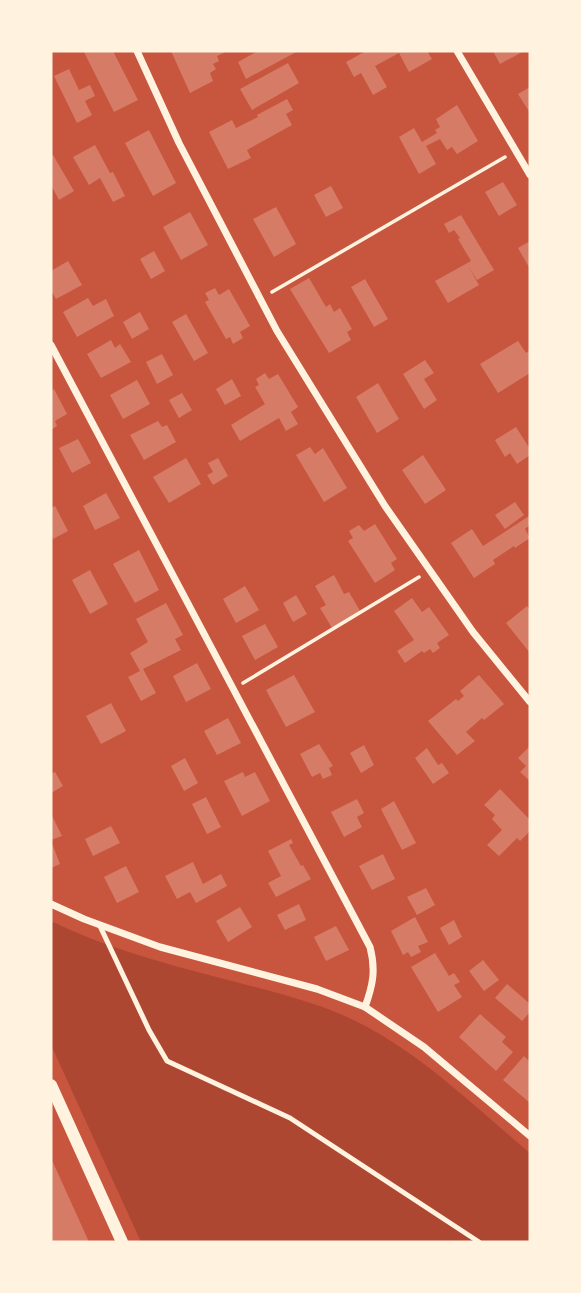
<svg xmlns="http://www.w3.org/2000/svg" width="581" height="1293" font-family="Karla,sans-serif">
  <rect width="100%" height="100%" fill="#c8553d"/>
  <path fill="#ae4732" d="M51 921C108 949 170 965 232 981 266 990 300 998 333 1011 409 1041 469 1102 530 1153V1242H141L51 1045Z"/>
  <g fill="#d67c66">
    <path d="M86 51H113L138 100 114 112 84 52Z"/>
    <path d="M171 51H228L217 56 219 61 213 64 216 69 210 73 213 81 190 93Z"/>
    <path d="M258 51H298L246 79 238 62Z"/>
    <path d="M366 51H427L432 59 409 72 399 53 375 66 387 87 373 95 361 73 354 77 346 62Z"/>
    <path d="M493 51H524L500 64Z"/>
    <path d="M288 63 299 83 252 110 240 89Z"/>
    <path d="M69 69 79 90 90 85 95 96 85 101 92 115 77 123 54 76Z"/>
    <path d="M530 87V113L518 94Z"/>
    <path d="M287 99 293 110 286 114 292 125 247 150 251 158 228 169 209 132 232 120 236 128 258 117 257 115Z"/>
    <path d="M457 105 478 141 457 154 452 147 447 150 440 139 426 146 436 164 419 174 399 137 414 128 422 142 437 133 435 130 440 127 436 119Z"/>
    <path d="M149 130 176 183 153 196 125 143Z"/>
    <path d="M95 145 110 173 113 172 125 196 113 202 100 178 89 185 73 157Z"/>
    <path d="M53 155 74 191 59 200 51 185V156Z"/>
    <path d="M503 182 517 205 499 216 485 192Z"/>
    <path d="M331 186 343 208 326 217 314 195Z"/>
    <path d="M276 207 296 244 274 257 253 219Z"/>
    <path d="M190 212 208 245 181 260 163 227Z"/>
    <path d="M461 215 494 270 477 280 468 266 479 285 448 303 435 281 471 261 458 239 460 238 454 230 449 233 444 224Z"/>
    <path d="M530 241V269L518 248Z"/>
    <path d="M154 251 165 271 151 279 140 259Z"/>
    <path d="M68 261 82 285 56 299 51 290V271Z"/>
    <path d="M309 278 326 307 330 304 334 312 340 308 352 329 347 332 351 340 329 353 290 289Z"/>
    <path d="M365 279 388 319 374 327 351 287Z"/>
    <path d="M215 288 219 295 229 289 250 326 240 332 243 338 233 344 230 337 226 339 205 302 209 300 205 293Z"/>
    <path d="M88 298 93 306 106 299 114 316 77 337 63 312Z"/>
    <path d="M140 312 149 329 132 339 123 322Z"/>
    <path d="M186 314 208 353 194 361 172 322Z"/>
    <path d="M111 340 115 348 120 344 131 362 101 378 87 354Z"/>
    <path d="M518 341 526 353 530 350V373L498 393 480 364Z"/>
    <path d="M162 354 173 375 157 384 146 362Z"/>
    <path d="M425 360 434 373 424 379 437 400 424 409 403 374Z"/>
    <path d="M265 373 269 379 278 374 298 407 291 412 298 424 286 431 279 418 240 441 231 425 265 404 255 387 259 385 256 379Z"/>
    <path d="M232 379 241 396 225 405 216 389Z"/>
    <path d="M137 380 150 404 123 419 110 395Z"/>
    <path d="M378 383 399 419 377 433 356 397Z"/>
    <path d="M54 389 67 414 55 421 57 426 51 430V391Z"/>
    <path d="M182 393 192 410 179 418 169 400Z"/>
    <path d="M158 421 162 427 167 425 176 442 144 460 130 435Z"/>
    <path d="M516 427 530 449V455L517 464 510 453 505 457 495 440Z"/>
    <path d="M78 439 91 463 72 473 59 448Z"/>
    <path d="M310 447 315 454 323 448 347 488 324 502 296 455Z"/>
    <path d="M423 455 446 490 425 504 402 470Z"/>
    <path d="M186 458 201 484 169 503 153 477Z"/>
    <path d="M218 458 228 476 213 485 207 475 213 472 208 463Z"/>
    <path d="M106 493 120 518 95 530 83 506Z"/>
    <path d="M515 502 524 515 505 529 495 515Z"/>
    <path d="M55 506 68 531 53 539 51 534V508Z"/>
    <path d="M529 516 530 525 525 529 530 538 515 548 514 546 493 560 495 564 474 578 451 543 472 529 483 546Z"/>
    <path d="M375 524 397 559 391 563 395 570 375 583 348 541 353 538 349 531 359 525 364 531Z"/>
    <path d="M139 550 159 590 135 603 113 564Z"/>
    <path d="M90 570 108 604 90 614 72 580Z"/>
    <path d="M334 575 344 594 349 592 360 611 332 628 320 608 326 605 315 586Z"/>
    <path d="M245 586 259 610 236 623 223 599Z"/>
    <path d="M296 595 307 614 293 622 283 603Z"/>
    <path d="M412 598 422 612 429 607 449 635 437 643 440 648 433 653 430 649 424 653 422 651 405 663 397 651 414 640 394 611Z"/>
    <path d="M166 603 183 635 175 639 181 650 143 669 156 693 141 701 128 677 140 671 130 653 148 642 136 619Z"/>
    <path d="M527 606 530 611V653L506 623Z"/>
    <path d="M265 624 278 647 255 660 242 636Z"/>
    <path d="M197 663 211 689 186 702 173 676Z"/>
    <path d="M294 675 315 712 286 727 266 690Z"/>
    <path d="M479 675 504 704 484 720 482 718 466 732 475 741 457 755 428 721 456 699 458 701 464 696 460 691Z"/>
    <path d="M111 703 126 731 101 744 86 716Z"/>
    <path d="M228 718 241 743 217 755 204 731Z"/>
    <path d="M319 744 333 766 329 768 332 775 323 779 320 773 312 777 300 754Z"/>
    <path d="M364 745 374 765 361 773 350 753Z"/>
    <path d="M530 746V781L520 772 526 766 518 758Z"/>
    <path d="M427 748 438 765 442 763 449 773 433 784 415 758Z"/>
    <path d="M185 758 198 783 184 791 171 766Z"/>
    <path d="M55 772 63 786 51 793V774Z"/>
    <path d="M243 772 245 777 255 772 270 801 242 816 224 781Z"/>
    <path d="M500 789 530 820V831L520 841 517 838 499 856 487 845 502 830 492 819 495 815 484 805Z"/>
    <path d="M206 797 221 827 207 834 192 804Z"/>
    <path d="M357 799 364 813 357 817 362 827 344 837 331 812Z"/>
    <path d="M394 801 416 843 402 850 381 809Z"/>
    <path d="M51 814 62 836 51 840Z"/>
    <path d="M111 826 120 843 93 856 85 839Z"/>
    <path d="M291 839 293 843 289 845 301 866 303 865 311 879 276 897 268 883 281 876 268 851Z"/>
    <path d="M51 841 60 864 51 868Z"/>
    <path d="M383 854 395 879 372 890 359 866Z"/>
    <path d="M193 862 203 884 221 874 227 886 196 903 190 892 177 899 165 876Z"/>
    <path d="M126 866 139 892 117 903 104 877Z"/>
    <path d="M426 888 435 905 417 915 407 897Z"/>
    <path d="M299 904 306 920 285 930 277 915Z"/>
    <path d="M240 907 252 927 228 942 216 921Z"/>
    <path d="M415 917 428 942 418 946 421 952 411 957 408 952 403 955 391 931Z"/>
    <path d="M454 920 462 937 449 945 440 928Z"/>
    <path d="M336 926 349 950 326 961 314 937Z"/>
    <path d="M435 953 449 976 454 973 460 982 454 985 462 997 438 1012 411 967Z"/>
    <path d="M483 960 499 980 484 991 469 971Z"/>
    <path d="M507 984 530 1004V1012L522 1021 495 998Z"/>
    <path d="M480 1014 506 1037 502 1042 513 1052 496 1071 459 1037Z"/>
    <path d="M524 1056 530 1062V1103L503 1080Z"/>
    <path d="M51 1158 89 1242H51Z"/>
  </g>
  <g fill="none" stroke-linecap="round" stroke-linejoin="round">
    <g stroke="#fff3e0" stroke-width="3.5">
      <path d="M272 292 505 157"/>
      <path d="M243 683 419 577"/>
    </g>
    <path stroke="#fff3e0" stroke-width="5" d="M99 924 149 1030 167 1061 290 1118 479 1242"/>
    <g stroke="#fff3e0" stroke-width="7">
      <path d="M137 51 179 143 277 331 385 506 473 632 530 702"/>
      <path d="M457 51 530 175"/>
      <path d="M51 345 370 947C376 970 373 985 365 1007"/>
      <path d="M51 904 84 919 160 947 317 989 365 1007 424 1047 530 1136"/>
    </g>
    <path stroke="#fff3e0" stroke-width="12" d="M51 1085 122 1242"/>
  </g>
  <rect width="581" height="1293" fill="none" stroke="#fff3e0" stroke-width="105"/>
</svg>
